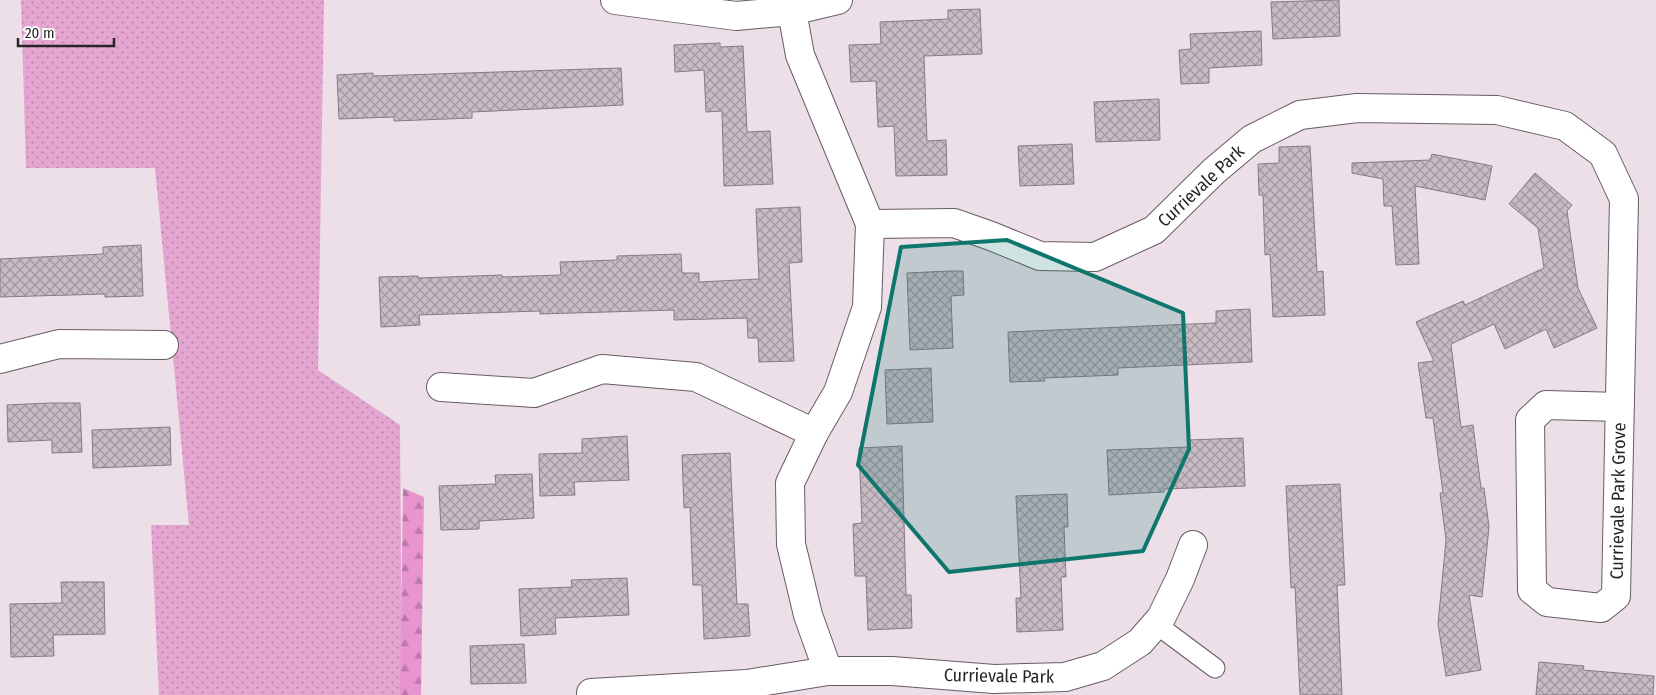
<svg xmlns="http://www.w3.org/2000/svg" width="1656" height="695" font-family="'Fira Sans Condensed',sans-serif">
  <defs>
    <pattern id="grass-dots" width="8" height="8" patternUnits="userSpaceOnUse" patternTransform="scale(1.25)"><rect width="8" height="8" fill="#e4a6d1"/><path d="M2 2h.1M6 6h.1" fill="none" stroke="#b987aa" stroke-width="1.8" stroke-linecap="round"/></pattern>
    <pattern id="forest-firs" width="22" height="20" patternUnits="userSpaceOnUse" patternTransform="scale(1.25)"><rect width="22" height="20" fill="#e794cf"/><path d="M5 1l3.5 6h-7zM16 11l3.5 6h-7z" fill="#bb79a8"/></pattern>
    <pattern id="building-cross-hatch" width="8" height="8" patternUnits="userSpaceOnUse" patternTransform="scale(1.25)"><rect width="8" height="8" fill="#c8bbc4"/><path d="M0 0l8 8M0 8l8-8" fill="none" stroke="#a2989f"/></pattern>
  </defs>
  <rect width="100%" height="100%" fill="#eddfe8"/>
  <path fill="url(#grass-dots)" d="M21 0H324L318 370 400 425 402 695H159L151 525H189L155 168H26Z"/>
  <path fill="url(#forest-firs)" d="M403 488 424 497 421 695H400Z"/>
  <g fill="url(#building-cross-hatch)" stroke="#877a82">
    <path d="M1339 0 1340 36 1273 39 1271 2Z"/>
    <path d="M980 9 982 54 924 56 927 141 946 140 947 175 896 176 894 126 878 127 876 81 851 82 849 45 881 44 880 22 948 19V10Z"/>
    <path d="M1261 31 1262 65 1209 68V83L1181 84 1179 50 1191 49 1190 34Z"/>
    <path d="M720 43V47L743 46 747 132 770 131 773 184 724 186 722 111 706 112 704 70 675 72 674 45Z"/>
    <path d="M621 68 623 105 472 112V118L394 121V117L339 119 337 75 373 73V76Z"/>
    <path d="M1159 99 1160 140 1096 142 1094 102Z"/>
    <path d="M1072 144 1074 184 1020 186 1018 146Z"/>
    <path d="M1310 146 1317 272 1323 271 1325 315 1273 317 1270 254 1265 255 1263 195H1259L1258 164 1279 163V147Z"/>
    <path d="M1432 154 1492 166 1485 200 1415 186 1419 264 1396 265 1392 206H1384L1383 179 1352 173V163L1430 160Z"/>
    <path d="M1535 173 1572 205 1567 211 1578 288 1597 328 1554 348 1546 329 1505 349 1494 324 1451 344 1461 427 1473 425 1481 488H1484L1489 527 1482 597 1469 595 1481 670 1446 676 1438 624 1446 540 1440 493H1443L1433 418H1426L1418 363 1434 361 1416 322 1463 301 1465 305 1544 268 1538 228 1509 204Z"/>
    <path d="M800 207 802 262 789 263 794 361 759 362 758 338H748L747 318 674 320V310L540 314V311L419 315 420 325 381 327 379 277 418 276V278L502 275V277L561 275 560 262 617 260V256L681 254 682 273H699V282L759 279 756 209Z"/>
    <path d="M141 245 143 296 105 297V294L0 297V259L103 254V247Z"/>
    <path d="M950 271H963L964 295 951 296 953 348 910 350 907 273Z"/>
    <path d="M1250 309 1252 362 1118 368V375L1044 378 1045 381 1010 382 1008 332 1216 323V311Z"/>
    <path d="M931 368 933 422 887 424 885 370Z"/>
    <path d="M50 403H80L82 452 52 453V440L8 442 7 405Z"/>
    <path d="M170 427 171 465 93 468 92 430Z"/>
    <path d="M627 436 629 480 574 482 575 495 540 496 539 454 582 453V439Z"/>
    <path d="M1243 438 1245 486 1164 489V492L1109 495 1107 450 1188 447V440Z"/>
    <path d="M902 446 906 595H911L912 628 868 630 866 576H855L853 524 862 523 859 448Z"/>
    <path d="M730 453 737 604H748L750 636 704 639 702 585H693L690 507 684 508 682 455Z"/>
    <path d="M532 474 534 518 479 521V529L441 530 439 486 496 484 495 475Z"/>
    <path d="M1340 484 1345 585H1337L1342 695H1300L1295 587 1291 588 1286 486Z"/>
    <path d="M1067 494 1068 527H1064L1066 577H1061L1063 630 1017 632 1016 598H1021L1016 496Z"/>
    <path d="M627 578 629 615 555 618 556 634 521 636 519 589 572 587 571 580Z"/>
    <path d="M61 582H104L105 634 53 635 54 656 11 657 10 604 62 603Z"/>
    <path d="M524 644 526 683 471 684 470 646Z"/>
    <path d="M1539 662 1584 666 1583 670 1654 676 1653 695H1536Z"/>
  </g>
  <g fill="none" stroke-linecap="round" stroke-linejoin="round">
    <defs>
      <path id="lane" d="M1156 624 1215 668"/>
      <g id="street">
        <path d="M615 0 736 16 792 11 838 0"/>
        <path d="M792 11 800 55 870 224 867 307 838 392 814 433 790 483 791 544 808 615 828 671"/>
        <path d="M870 224 954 223 991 236 1040 256 1095 257 1154 230 1214 171 1252 139 1300 115 1357 108 1497 110 1565 126 1603 154 1624 199 1616 596 1601 608 1547 602 1532 590 1530 420 1546 405 1620 407"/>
        <path d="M0 359 59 344 164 345"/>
        <path d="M441 387 534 393 602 369 696 377 814 433"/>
        <path d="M591 693 747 684 828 671H892L994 679 1065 677 1103 666 1140 642 1161 618 1180 579 1193 545"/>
      </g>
    </defs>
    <use href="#lane" stroke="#685c64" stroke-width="21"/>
    <use href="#street" stroke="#685c64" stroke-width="30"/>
    <use href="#lane" stroke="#fff" stroke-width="19"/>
    <use href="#street" stroke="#fff" stroke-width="28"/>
  </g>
  <path fill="#0f766e" fill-opacity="0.2" stroke="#0f766e" stroke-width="4" stroke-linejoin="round" d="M1007 240 1183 313 1189 449 1143 551 949 572 858 465 901 247Z"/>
  <g text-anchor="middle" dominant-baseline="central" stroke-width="4.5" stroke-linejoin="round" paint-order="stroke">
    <g font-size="18" fill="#292427" stroke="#fff">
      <text transform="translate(1201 186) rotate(-43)">Currievale Park</text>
      <text transform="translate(1618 501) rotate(-89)">Currievale Park Grove</text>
      <text transform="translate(999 676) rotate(1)">Currievale Park</text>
    </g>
  </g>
  <path d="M18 38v8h96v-8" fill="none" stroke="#292427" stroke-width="2.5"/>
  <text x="25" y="38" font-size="15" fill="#292427" stroke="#ffffff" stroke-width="4" paint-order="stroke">20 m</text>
</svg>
